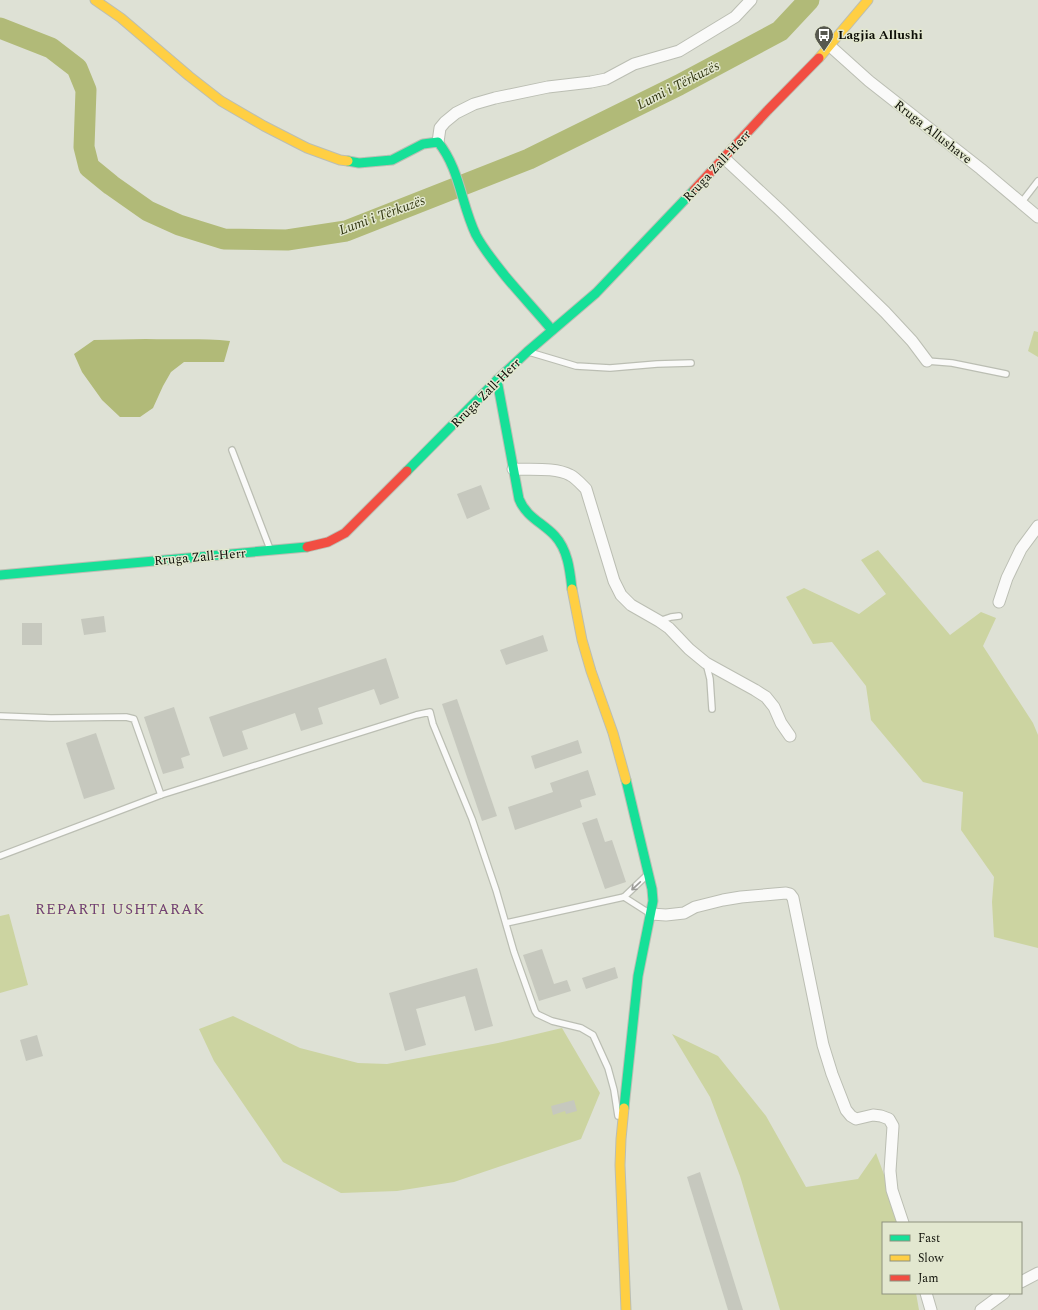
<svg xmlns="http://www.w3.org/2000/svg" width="1038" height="1310" font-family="Spectral,serif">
  <rect width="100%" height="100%" fill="#dee1d5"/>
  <g fill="#ccd4a1">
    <path d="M1034 331 1038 332V357L1028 351Z"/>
    <path d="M878 550 950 635 981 612 996 618 983 646 1033 723 1038 735V948L994 937 992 902 994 877 961 830 963 792 923 782 871 720 866 686 832 642 813 644 786 597 804 588 859 614 886 594 861 560Z"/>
    <path d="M9 914 28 985 0 993V916Z"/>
    <path d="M233 1016 300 1048 358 1063 387 1064 498 1043 562 1028 600 1093 581 1139 454 1182 397 1191 341 1193 283 1162 214 1061 199 1029Z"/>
    <path d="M672 1034 718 1056 766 1116 806 1187 858 1179 876 1153 902 1223H883V1293H916L919 1310H780L740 1176 710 1097Z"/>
  </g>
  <path fill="#b1ba78" d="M146 339C174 340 202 338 230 341L224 362H184L171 372 163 386 153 408 140 417H120L102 400 82 372 74 354 94 340Z"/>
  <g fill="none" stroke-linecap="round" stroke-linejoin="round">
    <path stroke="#b1ba78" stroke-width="21" d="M0 28 51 48 77 68 86 90 84 147 89 167 111 185 148 211 179 225 224 239 287 240 346 231 529 159 679 85 780 31 809 0"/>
  </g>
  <g fill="#c6c8be">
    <path d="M481 485 490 509 467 519 457 494Z"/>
    <path d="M104 616 106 632 84 635 81 619Z"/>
    <rect x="22" y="623" width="20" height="22"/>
    <path d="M543 635 548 651 506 665 500 650Z"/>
    <path d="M386 658 399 698 380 705 374 689 318 708 323 724 301 731 295 713 242 731 248 749 223 757 209 717Z"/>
    <path d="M457 699 497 816 482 821 442 704Z"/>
    <path d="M174 707 190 755 181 758 184 768 163 774 144 717Z"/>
    <path d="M96 733 115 789 84 799 66 743Z"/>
    <path d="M578 740 582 753 535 769 531 756Z"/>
    <path d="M588 770 596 795 580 800 582 807 515 830 508 807 553 792 550 783Z"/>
    <path d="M597 818 605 842 612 840 626 882 605 889 582 823Z"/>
    <path d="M542 949 554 984 567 980 571 991 539 1001 523 955Z"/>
    <path d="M615 967 618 978 586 989 582 978Z"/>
    <path d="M477 968 493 1026 475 1031 465 996 416 1009 426 1045 405 1051 389 993Z"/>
    <path d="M37 1035 43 1056 26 1061 20 1040Z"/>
    <path d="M574 1100 577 1111 566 1114 565 1111 553 1115 551 1106Z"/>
    <path d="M700 1172 743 1310H728L687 1177Z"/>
  </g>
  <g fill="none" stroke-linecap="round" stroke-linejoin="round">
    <defs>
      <g id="lane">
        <path d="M1021 203 1038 181"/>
        <path d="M529 352 576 366 610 368 657 364 691 363"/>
        <path d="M927 361 952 363 1006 374"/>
        <path d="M232 450 270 549"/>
        <path d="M659 621 671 617 679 616"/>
        <path d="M706 663 710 679 712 709"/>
        <path d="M0 716 51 718 126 717 134 719 161 795 416 715 430 712 433 724 472 819 496 890 514 952 535 1011 537 1014 552 1021 581 1028 593 1035 608 1068 614 1090 618 1116"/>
        <path d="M0 856 161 795"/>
        <path d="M624 897 649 913"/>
        <path d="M506 923 624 897 646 876"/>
      </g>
      <g id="street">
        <path d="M830 46 869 81 981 169 1038 217"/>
        <path d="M438 142 440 128 445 122 456 113 474 104 495 98 548 87 591 82 606 79 634 64 679 51 735 17 751 0"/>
        <path d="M724 158 781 211 885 312 912 341 927 361"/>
        <path d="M513 469C530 470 555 467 570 475 576 478 581 484 586 489L614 581 621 595 631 605 659 621 669 628 689 649 706 663 755 690 766 697 774 707 781 723 790 736"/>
        <path d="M999 602 1007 578 1021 549 1038 526"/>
        <path d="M651 914 666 915 684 913 695 907 723 900 741 897 786 893 790 894 793 898 823 1045 832 1074 846 1110 851 1116 856 1119 873 1115 881 1116 889 1119 893 1126 890 1171 892 1190 903 1223"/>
        <path d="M1021 1282 1038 1273"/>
        <path d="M926 1293 931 1310"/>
        <path d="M981 1310 1004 1293"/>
      </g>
      <g id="fast">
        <path d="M348 161 359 163 392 160 423 144 438 142C460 169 461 204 476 235 484 250 495 263 506 277 521 295 537 312 552 330"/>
        <path d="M497 380 519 499C526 517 543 523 555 536 568 550 570 571 572 589"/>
        <path d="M407 471 497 380 527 352 596 293 694 190"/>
        <path d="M0 575 307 547"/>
        <path d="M624 1108 638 976 653 901 652 889 626 780"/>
      </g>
      <g id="slow">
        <path d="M95 0 121 18 189 76 221 101 264 126 307 148 340 160 348 161"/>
        <path d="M819 58 868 0"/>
        <path d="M572 589 582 640 591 671 613 733 626 780"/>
        <path d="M624 1108 621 1139 620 1165 626 1310"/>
      </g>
      <g id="jam">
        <path d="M694 190 768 110 819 58"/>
        <path d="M307 547 328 542 345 533 407 471"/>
      </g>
    </defs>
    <use href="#lane" stroke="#bbbeb3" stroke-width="8"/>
    <use href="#street" stroke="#bbbeb3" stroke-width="13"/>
    <use href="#fast" stroke="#bbbeb3" stroke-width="11"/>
    <use href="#slow" stroke="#bbbeb3" stroke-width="11"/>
    <use href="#jam" stroke="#bbbeb3" stroke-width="11"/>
    <use href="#lane" stroke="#fafaf9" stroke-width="5.5"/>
    <use href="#street" stroke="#fafaf9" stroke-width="11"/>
    <use href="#fast" stroke="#16e098" stroke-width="9"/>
    <use href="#slow" stroke="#ffcf43" stroke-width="9"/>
    <use href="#jam" stroke="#f24e42" stroke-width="9"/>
  </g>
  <defs><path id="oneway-shaft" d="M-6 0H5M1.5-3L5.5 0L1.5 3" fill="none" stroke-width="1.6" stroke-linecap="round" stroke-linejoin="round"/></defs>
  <use stroke="#9c9c98" href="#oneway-shaft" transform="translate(636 886) rotate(137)"/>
  <defs>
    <symbol id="bus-pin" viewBox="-11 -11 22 30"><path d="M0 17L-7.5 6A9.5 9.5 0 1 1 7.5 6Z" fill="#57584f" stroke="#e2e7cf"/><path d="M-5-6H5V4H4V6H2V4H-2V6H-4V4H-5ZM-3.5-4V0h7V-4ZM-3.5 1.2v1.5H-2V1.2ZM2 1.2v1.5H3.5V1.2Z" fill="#fff"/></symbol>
  </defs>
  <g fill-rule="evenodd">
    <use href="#bus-pin" x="813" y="24" width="22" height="30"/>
  </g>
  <g text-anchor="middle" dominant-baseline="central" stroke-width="3" stroke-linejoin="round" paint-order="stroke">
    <g font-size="13" font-weight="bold" fill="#0e0f07" stroke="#e2e7cf" text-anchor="start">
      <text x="838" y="35">Lagjia Allushi</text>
    </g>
    <g font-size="13" fill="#0e0f07" stroke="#e2e7cf">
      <text transform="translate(933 132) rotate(38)">Rruga Allushave</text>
      <text transform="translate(717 166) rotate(-47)">Rruga Zall-Herr</text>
      <text transform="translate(486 393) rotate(-45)">Rruga Zall-Herr</text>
      <text transform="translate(200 557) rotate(-5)">Rruga Zall-Herr</text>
    </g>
    <g font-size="14" font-style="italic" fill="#323711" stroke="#e2e7cf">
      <text transform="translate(678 85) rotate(-27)">Lumi i Tërkuzës</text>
      <text transform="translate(382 215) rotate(-20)">Lumi i Tërkuzës</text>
    </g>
    <g font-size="15" letter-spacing="1" fill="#724174" stroke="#e2e7cf">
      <text x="120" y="909">REPARTI USHTARAK</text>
    </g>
  </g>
  <rect x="882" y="1222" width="140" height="72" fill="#e2e7cf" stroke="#8d917f"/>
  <rect x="890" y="1235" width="20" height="6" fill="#16e098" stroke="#8d917f"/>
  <text x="918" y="1242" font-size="12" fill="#0e0f07">Fast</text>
  <rect x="890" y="1255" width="20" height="6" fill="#ffcf43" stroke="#8d917f"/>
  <text x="918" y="1262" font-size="12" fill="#0e0f07">Slow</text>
  <rect x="890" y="1275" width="20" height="6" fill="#f24e42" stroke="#8d917f"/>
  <text x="918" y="1282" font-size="12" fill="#0e0f07">Jam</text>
</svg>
